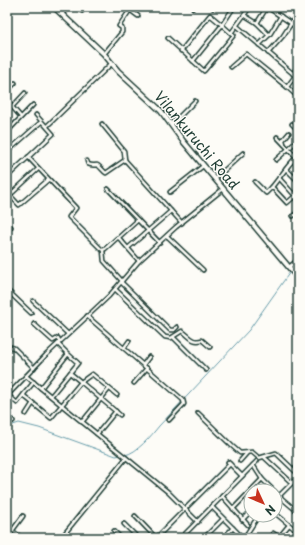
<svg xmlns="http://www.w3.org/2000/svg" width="305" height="545" font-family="'Playpen Sans',sans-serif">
  <rect width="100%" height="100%" fill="#fdfcf7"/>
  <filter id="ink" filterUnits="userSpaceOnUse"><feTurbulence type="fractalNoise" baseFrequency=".025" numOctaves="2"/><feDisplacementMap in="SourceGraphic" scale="8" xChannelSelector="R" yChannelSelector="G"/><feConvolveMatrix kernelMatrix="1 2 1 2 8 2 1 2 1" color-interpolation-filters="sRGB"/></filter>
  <g filter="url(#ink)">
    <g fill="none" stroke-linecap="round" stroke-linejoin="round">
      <g stroke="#679caa" stroke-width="1">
        <path d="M293 268 298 262"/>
        <path d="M7 427 19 423 39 428 116 456 121 455"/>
        <path d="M125 455C137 453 151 436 159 426L249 330 290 272"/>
      </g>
      <defs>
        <g id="street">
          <path d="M77 7 82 11"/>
          <path d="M267 7 298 28"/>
          <path d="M193 8 194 7"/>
          <path d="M213 8 214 7"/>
          <path d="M130 10 138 16"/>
          <path d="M62 14 68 7"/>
          <path d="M244 15 257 23 269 35"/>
          <path d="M257 23 267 7"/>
          <path d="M237 26 298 78"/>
          <path d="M168 38 204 71 234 35 231 33 250 7"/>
          <path d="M259 45 270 34 281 16"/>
          <path d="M181 51 210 15 222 25 234 7"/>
          <path d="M268 53 283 36 298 13"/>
          <path d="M104 54 122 32V28L119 26 132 7"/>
          <path d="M193 61 222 25 231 33"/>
          <path d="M231 67 246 54 287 87"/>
          <path d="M7 70 8 69"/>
          <path d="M293 74 298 66"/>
          <path d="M295 76 287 87 298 97"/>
          <path d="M7 91 15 83"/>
          <path d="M7 101 21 117"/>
          <path d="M12 107 25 93"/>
          <path d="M292 124 298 130"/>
          <path d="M7 125 10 129"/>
          <path d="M171 125 195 101"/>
          <path d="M47 126 111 64"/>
          <path d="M7 132 33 105"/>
          <path d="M277 137 298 159"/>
          <path d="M284 144 283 140 289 133"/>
          <path d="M7 152 41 122"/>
          <path d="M28 157 76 208 69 217 101 249 103 250 105 249 117 238H119L139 261"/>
          <path d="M125 160 182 223"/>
          <path d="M276 160 298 140"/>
          <path d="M87 161 88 164C92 166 93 165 97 165 100 166 103 171 106 173L125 160 124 151 102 124"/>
          <path d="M286 169 298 181"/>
          <path d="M7 177 53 134 36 115"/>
          <path d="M279 178 298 199"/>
          <path d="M215 179 243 153"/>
          <path d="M255 182 266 193 272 187 287 203 295 196"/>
          <path d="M272 187 289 165 298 155"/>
          <path d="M108 189 160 243"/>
          <path d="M7 192 19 205 48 180"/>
          <path d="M170 192 203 166"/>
          <path d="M10 195 38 169"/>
          <path d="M293 216 298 212"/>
          <path d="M7 230 11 227"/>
          <path d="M167 236 203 270"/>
          <path d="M118 238 138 220"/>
          <path d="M128 248 171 211"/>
          <path d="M103 250 104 261 122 281 121 282 170 330H174L177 327"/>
          <path d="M289 267 298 260"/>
          <path d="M115 289 165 337 171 338 182 331C190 336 192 343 202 340L210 347"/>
          <path d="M7 290 31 313"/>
          <path d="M33 301 68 334"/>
          <path d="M87 316 183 400 184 404 169 420"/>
          <path d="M34 324 53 341 58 338 60 342"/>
          <path d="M173 337 206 370"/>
          <path d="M7 346 14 348 34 368"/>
          <path d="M124 348 129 341"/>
          <path d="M143 365 149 357"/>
          <path d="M26 376 168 492 198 522"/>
          <path d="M34 382 24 394V396L51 418 81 382 70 373"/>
          <path d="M134 383 147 368"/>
          <path d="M41 388 68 354 58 344"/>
          <path d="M8 395 17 403 24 394"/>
          <path d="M117 395 92 374 81 382 120 415"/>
          <path d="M7 396 46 355 109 296 139 261 176 227 223 189"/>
          <path d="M51 396 78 363 68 354"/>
          <path d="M198 413 232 446 240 453 252 452 259 458 276 453 298 474"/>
          <path d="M26 414 33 403"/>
          <path d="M7 415 13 421"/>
          <path d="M82 422 109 389"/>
          <path d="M97 434 116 411"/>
          <path d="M264 457 292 483"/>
          <path d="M240 461 247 453"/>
          <path d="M228 462 242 476"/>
          <path d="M253 465 262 479 274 491"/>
          <path d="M298 477 279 496 298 512"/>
          <path d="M275 492 279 496 275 500"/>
          <path d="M222 496 248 525"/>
          <path d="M212 507 240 535"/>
          <path d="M233 509 262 479"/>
          <path d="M275 513 298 532"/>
          <path d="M135 516 156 538"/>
          <path d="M242 520 251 511"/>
          <path d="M124 524 138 538"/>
          <path d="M7 527 22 538"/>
          <path d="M12 531 23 516"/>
          <path d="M114 531 121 538"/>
          <path d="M273 533 279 537 289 525"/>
          <path d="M206 536 223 519"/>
          <path d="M61 538 126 458"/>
          <path d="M156 538 230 464"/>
          <path d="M181 538 257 461"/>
          <path d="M223 538 233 528"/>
          <path d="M244 538 259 515"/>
        </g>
        <path id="secondary" d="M54 7 104 54 118 71 161 111 183 141 298 278"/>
      </defs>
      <use href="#street" stroke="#1f3d34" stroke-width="5.5"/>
      <use href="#secondary" stroke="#1f3d34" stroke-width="7"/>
      <use href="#street" stroke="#fdfcf7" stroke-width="2.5"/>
      <use href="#secondary" stroke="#fdfcf7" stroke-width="4"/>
    </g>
  </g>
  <g text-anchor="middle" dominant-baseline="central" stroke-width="3" stroke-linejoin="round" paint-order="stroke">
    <g font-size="14" fill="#1f3d34" stroke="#fdfcf7">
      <text transform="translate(197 140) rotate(50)">Vilankuruchi Road</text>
    </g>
  </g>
  <rect width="305" height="545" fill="none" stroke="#fdfcf7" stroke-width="24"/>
  <rect x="12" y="12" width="281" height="521" fill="none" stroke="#1f3d34" stroke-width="1.5" filter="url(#ink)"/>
  <g transform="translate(263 503) rotate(134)"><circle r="19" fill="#fdfcf7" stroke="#a4b0a9"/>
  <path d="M0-3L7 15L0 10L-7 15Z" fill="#c8321e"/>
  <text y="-6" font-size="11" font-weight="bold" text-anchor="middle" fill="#1f3d34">N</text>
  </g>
</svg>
